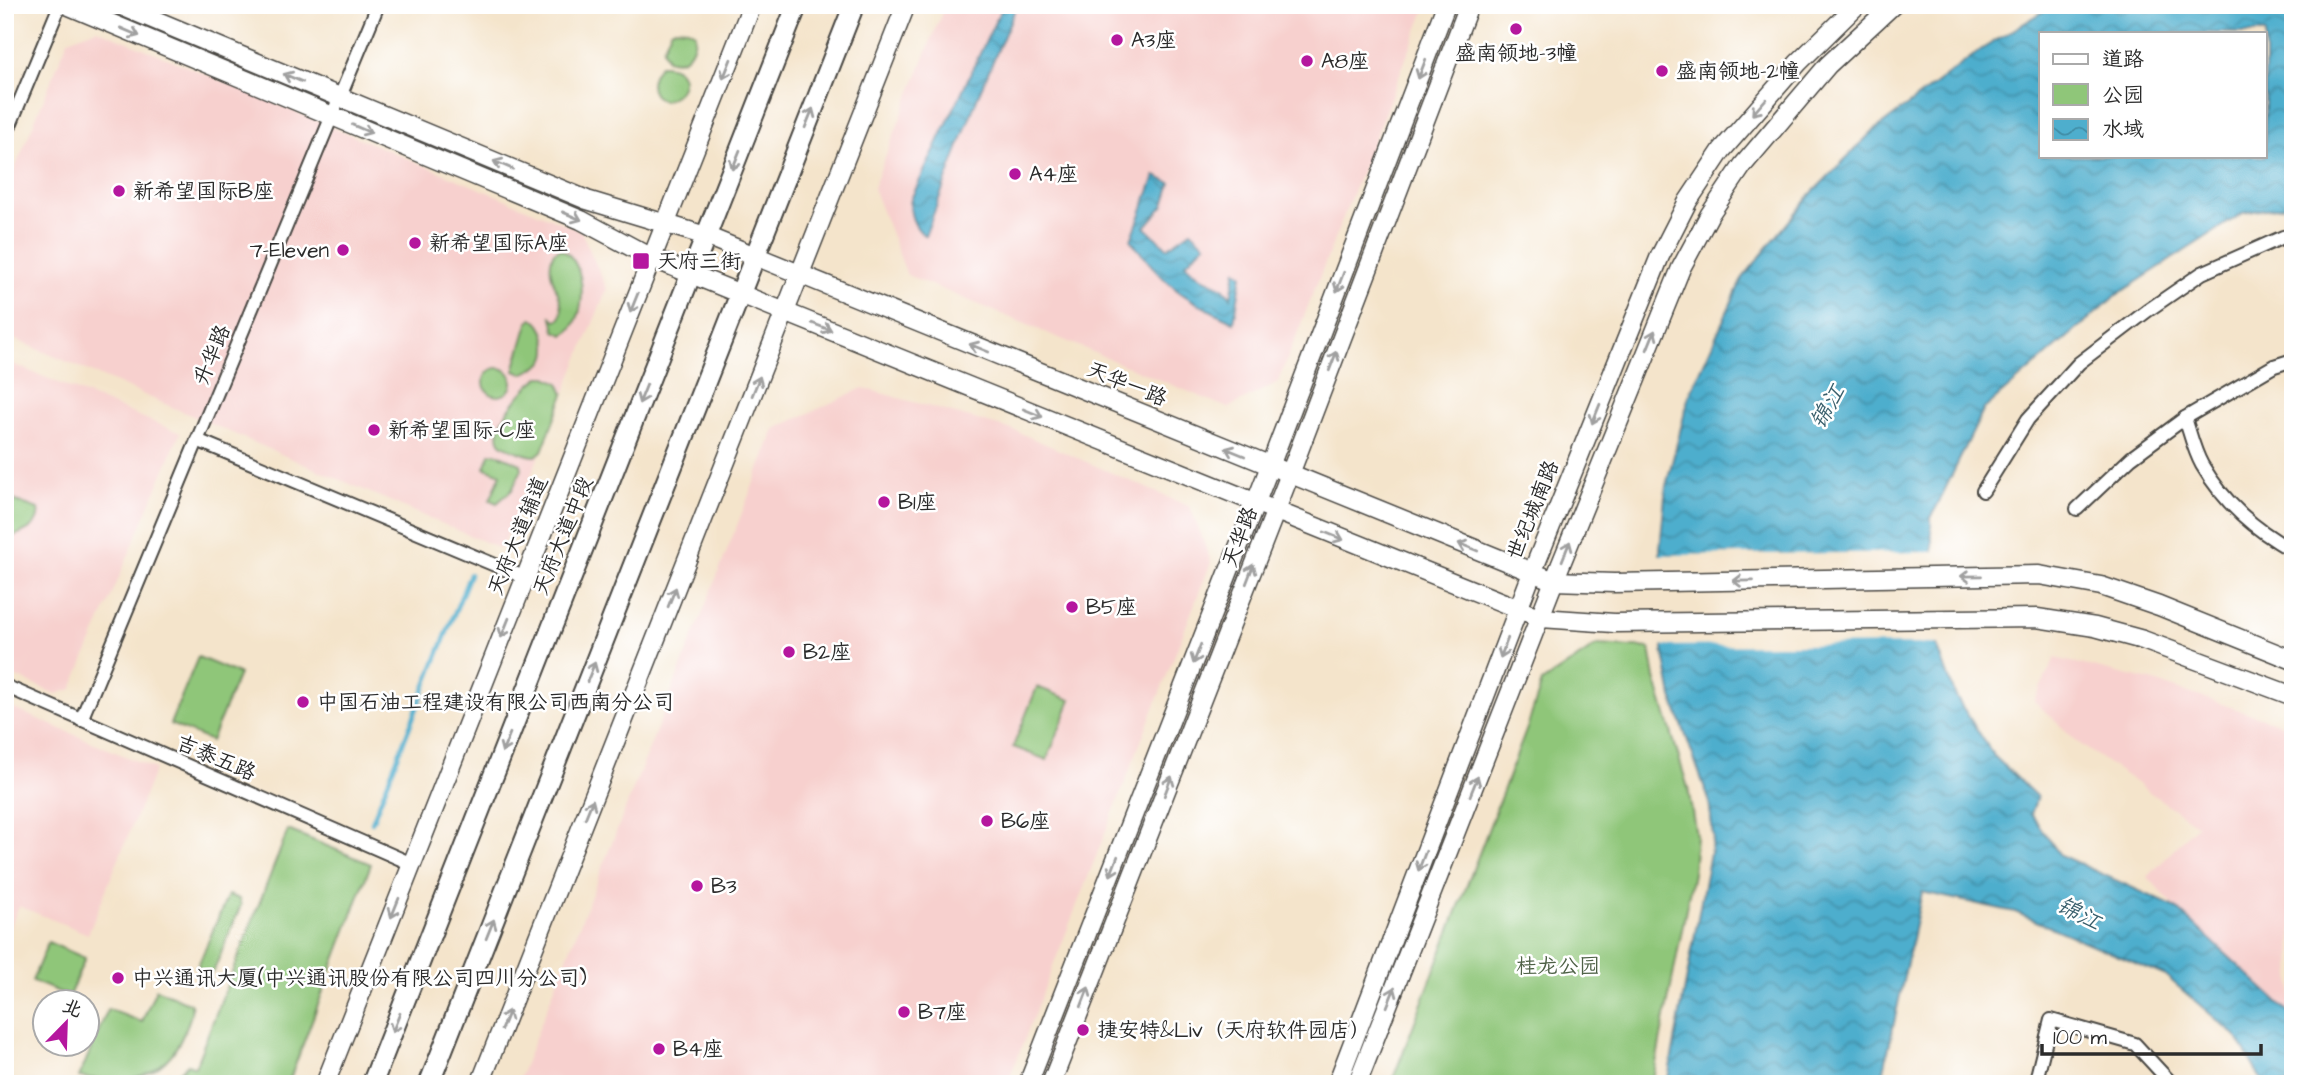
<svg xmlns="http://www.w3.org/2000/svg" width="2298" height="1089" font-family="'Architects Daughter','LXGW WenKai TC',sans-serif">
  <defs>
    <pattern id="water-waves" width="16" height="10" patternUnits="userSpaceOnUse" patternTransform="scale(1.75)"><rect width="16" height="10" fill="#4eaecd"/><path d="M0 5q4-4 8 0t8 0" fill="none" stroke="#418ea7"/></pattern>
  </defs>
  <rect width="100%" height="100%" fill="#fff"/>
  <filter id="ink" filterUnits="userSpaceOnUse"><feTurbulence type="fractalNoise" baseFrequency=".0143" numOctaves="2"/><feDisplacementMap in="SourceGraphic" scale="14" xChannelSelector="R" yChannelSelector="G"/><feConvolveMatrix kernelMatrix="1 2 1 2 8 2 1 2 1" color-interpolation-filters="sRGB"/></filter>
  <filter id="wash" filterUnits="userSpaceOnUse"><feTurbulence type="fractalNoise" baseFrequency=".00686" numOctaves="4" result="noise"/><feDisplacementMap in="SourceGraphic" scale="28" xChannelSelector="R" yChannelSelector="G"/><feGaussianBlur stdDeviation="1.57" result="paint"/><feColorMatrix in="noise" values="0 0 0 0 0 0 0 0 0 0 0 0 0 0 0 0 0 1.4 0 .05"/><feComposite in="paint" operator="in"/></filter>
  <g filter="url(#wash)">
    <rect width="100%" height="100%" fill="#f4e4cb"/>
    <g fill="#f7d0ce">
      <path d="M945 5H1427L1278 382 1228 408 907 275 873 188Z"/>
      <path d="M97 29 581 231 607 289 501 549 5 335V193L68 40Z"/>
      <path d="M5 361 180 433 72 689 56 694 5 672Z"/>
      <path d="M863 388 1013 430 1190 507 1211 562 1007 1084H517L775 429Z"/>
      <path d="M2055 658 2159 683 2293 728 2291 1015 2175 907 2148 877 2197 825 2080 744 2034 701Z"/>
      <path d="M5 705 155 769 88 934 19 906 5 938Z"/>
    </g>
    <g fill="#8fc679" stroke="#5d7852" stroke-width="2">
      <path d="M675 28 688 29 695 33C695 50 686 66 667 59L663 49 671 30Z"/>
      <path d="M660 65C686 63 694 91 663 101 646 93 649 77 660 65Z"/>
      <path d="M560 249C589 260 588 322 564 335L555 331 552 317 556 320 560 319C569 297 541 278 554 252Z"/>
      <path d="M532 319C545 322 553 352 542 363 537 368 528 371 522 374L515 371V367L528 323Z"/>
      <circle cx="498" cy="382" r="14"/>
      <path d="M540 377H547L559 383 564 394 542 451 536 456C528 456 522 453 514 450 510 448 502 446 500 442 490 426 527 384 540 377Z"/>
      <path d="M495 453 521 464 522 469 512 490 497 503 490 500 501 474 485 468 490 454Z"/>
      <path d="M5 497 38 509C42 529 19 533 5 539Z"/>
      <path d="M1597 645 1650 648 1655 678 1688 788 1696 835 1693 873 1652 1084H1391L1527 728 1542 682Z"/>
      <path d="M198 657 239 674 211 741 170 724Z"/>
      <path d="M1037 687 1071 700 1047 760 1013 747Z"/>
      <path d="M288 830 371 864 288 1084H166L188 1064 195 1067Z"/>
      <path d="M228 895 239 899 241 905 214 970 210 973 197 968Z"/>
      <path d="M48 942 85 958 69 996 32 981Z"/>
      <path d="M156 989 191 1004C193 1015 187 1025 183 1035 163 1081 124 1084 79 1077L108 1009 142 1022Z"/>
    </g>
    <g fill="url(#water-waves)" stroke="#3c6c7c" stroke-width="2" fill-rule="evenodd">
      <path d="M1003 5H1017L978 96 925 236C914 228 908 212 911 199Z"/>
      <path d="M2054 5H2293V204L2243 213 2118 294 1984 409 1931 518 1936 643 1956 697 1994 756 2037 797 2031 814 2060 855 2175 907 2293 1016V1084H2264L2236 1036 2166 976 2015 912 1922 892 1881 1084H1667L1713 837 1709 800 1672 697 1663 649 1660 549 1666 486 1689 396 1742 279 1811 194 1872 132 1982 49ZM2041 33H2265V156H2041Z"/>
      <path d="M1155 176 1171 183 1164 205 1145 227 1167 248 1191 231 1205 244 1185 264 1204 279 1222 287 1231 297 1236 270 1242 275 1234 322C1183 298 1166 287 1131 240Z"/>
    </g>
    <path fill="#f4e4cb" d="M1935 552 1940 644 1659 646 1657 555Z"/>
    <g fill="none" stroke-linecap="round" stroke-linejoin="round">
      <path stroke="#4eaecd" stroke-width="4.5" d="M372 822 470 574"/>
    </g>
  </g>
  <g filter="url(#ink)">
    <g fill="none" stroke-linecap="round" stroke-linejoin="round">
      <defs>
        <g id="street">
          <path d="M5 137 60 5"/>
          <path d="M2185 418C2190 433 2194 451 2202 465 2225 504 2254 529 2293 551"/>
          <path d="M197 440 526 578"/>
          <path d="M1983 491 2028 419 2079 363 2147 311 2202 273 2283 237 2293 235"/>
          <path d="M2077 509 2131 458 2185 418 2274 366 2293 360"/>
          <path d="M5 686 412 864"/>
          <path d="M81 720 378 5"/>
          <path d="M2035 1084 2051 1020 2135 1044 2172 1084"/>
        </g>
        <g id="secondary">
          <path d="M67 5 581 220 652 258 691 274 1541 618 1614 623 2037 618 2095 627 2143 640 2293 696"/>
          <path d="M119 5 587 200 706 236 1554 581 1614 583 2039 575 2101 586 2159 606 2293 660"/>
          <path d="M325 1084 752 5"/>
          <path d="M480 1084 906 5"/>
          <path d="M1028 1084 1270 466 1446 5"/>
          <path d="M1051 1084 1290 474 1469 5"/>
          <path d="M1337 1084 1532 573 1660 256 1688 201 1722 150 1798 63 1857 5"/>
          <path d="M1357 1084 1554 581 1681 268 1710 214 1743 165 1828 65 1893 5"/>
        </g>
        <g id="primary">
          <path d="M372 1084 797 5"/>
          <path d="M429 1084 854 5"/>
        </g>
      </defs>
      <use href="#street" stroke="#494743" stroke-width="16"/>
      <use href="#secondary" stroke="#494743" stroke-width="21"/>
      <use href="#primary" stroke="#494743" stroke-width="23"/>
      <use href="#street" stroke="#fff" stroke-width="12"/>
      <use href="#secondary" stroke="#fff" stroke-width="18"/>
      <use href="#primary" stroke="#fff" stroke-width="19"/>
    </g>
    <defs><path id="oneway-shaft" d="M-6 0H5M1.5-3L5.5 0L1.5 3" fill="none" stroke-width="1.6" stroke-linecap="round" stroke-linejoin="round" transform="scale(1.75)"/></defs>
    <g stroke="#a0a0a0">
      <use href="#oneway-shaft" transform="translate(130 32) rotate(23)"/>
      <use href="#oneway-shaft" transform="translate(727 69) rotate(112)"/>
      <use href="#oneway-shaft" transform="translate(1422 69) rotate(111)"/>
      <use href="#oneway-shaft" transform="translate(293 78) rotate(-157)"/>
      <use href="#oneway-shaft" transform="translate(1759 107) rotate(131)"/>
      <use href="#oneway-shaft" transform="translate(809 118) rotate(-68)"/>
      <use href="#oneway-shaft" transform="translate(362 129) rotate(23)"/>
      <use href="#oneway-shaft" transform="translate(736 160) rotate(112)"/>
      <use href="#oneway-shaft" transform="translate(503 165) rotate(-157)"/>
      <use href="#oneway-shaft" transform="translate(572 216) rotate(23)"/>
      <use href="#oneway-shaft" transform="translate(1340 282) rotate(111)"/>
      <use href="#oneway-shaft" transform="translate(634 303) rotate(112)"/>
      <use href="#oneway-shaft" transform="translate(822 327) rotate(21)"/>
      <use href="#oneway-shaft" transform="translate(1651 340) rotate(-68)"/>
      <use href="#oneway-shaft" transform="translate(979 348) rotate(-158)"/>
      <use href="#oneway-shaft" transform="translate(1333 361) rotate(-69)"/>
      <use href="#oneway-shaft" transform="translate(756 386) rotate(-68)"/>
      <use href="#oneway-shaft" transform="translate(643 394) rotate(112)"/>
      <use href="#oneway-shaft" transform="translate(1033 413) rotate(22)"/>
      <use href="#oneway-shaft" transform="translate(1596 414) rotate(112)"/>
      <use href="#oneway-shaft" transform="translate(1235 452) rotate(-158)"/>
      <use href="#oneway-shaft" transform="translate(1334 536) rotate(22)"/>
      <use href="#oneway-shaft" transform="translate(1468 547) rotate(-158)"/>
      <use href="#oneway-shaft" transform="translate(1566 551) rotate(-68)"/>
      <use href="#oneway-shaft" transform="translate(1250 574) rotate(-69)"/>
      <use href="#oneway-shaft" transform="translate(1971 576) rotate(179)"/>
      <use href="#oneway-shaft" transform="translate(1743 581) rotate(179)"/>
      <use href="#oneway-shaft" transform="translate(672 597) rotate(-68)"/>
      <use href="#oneway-shaft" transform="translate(505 628) rotate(112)"/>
      <use href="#oneway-shaft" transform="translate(1504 648) rotate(111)"/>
      <use href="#oneway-shaft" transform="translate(1197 654) rotate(111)"/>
      <use href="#oneway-shaft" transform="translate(591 672) rotate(-68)"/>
      <use href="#oneway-shaft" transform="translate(506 743) rotate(112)"/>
      <use href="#oneway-shaft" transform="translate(1168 786) rotate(-69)"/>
      <use href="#oneway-shaft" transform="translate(1474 786) rotate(-68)"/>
      <use href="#oneway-shaft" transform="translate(589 809) rotate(-68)"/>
      <use href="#oneway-shaft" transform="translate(1422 861) rotate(111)"/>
      <use href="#oneway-shaft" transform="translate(1114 866) rotate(111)"/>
      <use href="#oneway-shaft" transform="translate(395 908) rotate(112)"/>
      <use href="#oneway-shaft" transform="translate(490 929) rotate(-68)"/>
      <use href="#oneway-shaft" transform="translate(1085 997) rotate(-69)"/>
      <use href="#oneway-shaft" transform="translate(1391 997) rotate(-68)"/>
      <use href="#oneway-shaft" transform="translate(505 1020) rotate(-68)"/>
      <use href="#oneway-shaft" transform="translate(396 1023) rotate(112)"/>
    </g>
  </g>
  <g fill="#b5179e" stroke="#fff" stroke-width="2.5">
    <circle cx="1516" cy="29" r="7"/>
    <circle cx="1117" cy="40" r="7"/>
    <circle cx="1307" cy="61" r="7"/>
    <circle cx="1662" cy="71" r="7"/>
    <circle cx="1015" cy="174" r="7"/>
    <circle cx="119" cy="191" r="7"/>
    <circle cx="415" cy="243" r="7"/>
    <circle cx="343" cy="250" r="7"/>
    <rect x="632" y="252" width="18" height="18" rx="3.5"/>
    <circle cx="374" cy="430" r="7"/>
    <circle cx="884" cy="502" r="7"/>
    <circle cx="1072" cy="607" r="7"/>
    <circle cx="789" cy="652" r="7"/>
    <circle cx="303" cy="702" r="7"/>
    <circle cx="987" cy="821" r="7"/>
    <circle cx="697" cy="886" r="7"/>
    <circle cx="118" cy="978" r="7"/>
    <circle cx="904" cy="1012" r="7"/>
    <circle cx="1083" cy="1030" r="7"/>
    <circle cx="659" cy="1049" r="7"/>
  </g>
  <g text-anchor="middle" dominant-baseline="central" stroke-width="5" stroke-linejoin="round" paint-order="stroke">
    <g font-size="21" fill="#2b2b2b" stroke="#fff" text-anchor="start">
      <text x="1131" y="40">A3座</text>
      <text x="1516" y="53" text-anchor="middle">盛南领地-3幢</text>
      <text x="1321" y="61">A8座</text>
      <text x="1676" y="71">盛南领地-2幢</text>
      <text x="1029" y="174">A4座</text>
      <text x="133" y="191">新希望国际B座</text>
      <text x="429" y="243">新希望国际A座</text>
      <text x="329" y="250" text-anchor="end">7-Eleven</text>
      <text x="657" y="261">天府三街</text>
      <text x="388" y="430">新希望国际-C座</text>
      <text x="898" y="502">B1座</text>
      <text x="1086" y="607">B5座</text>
      <text x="803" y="652">B2座</text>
      <text x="317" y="702">中国石油工程建设有限公司西南分公司</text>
      <text x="1001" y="821">B6座</text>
      <text x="711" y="886">B3</text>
      <text x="132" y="978">中兴通讯大厦(中兴通讯股份有限公司四川分公司)</text>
      <text x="918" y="1012">B7座</text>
      <text x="1097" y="1030">捷安特&amp;Liv（天府软件园店）</text>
      <text x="673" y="1049">B4座</text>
    </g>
    <g font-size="21" fill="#2b2b2b" stroke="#fff">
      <text transform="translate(212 355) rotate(-67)">升华路</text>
      <text transform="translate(1127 384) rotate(22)">天华一路</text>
      <text transform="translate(1533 510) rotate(-68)">世纪城南路</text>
      <text transform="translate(518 536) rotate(-68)">天府大道辅道</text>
      <text transform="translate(563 536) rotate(-68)">天府大道中段</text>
      <text transform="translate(1240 537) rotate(-69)">天华路</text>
      <text transform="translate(216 758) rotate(23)">吉泰五路</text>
    </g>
    <g font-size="21" fill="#4e6146" stroke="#fff">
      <text x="1558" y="966">桂龙公园</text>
    </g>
    <g font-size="23" font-style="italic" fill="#395f6c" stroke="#fff">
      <text transform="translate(1828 407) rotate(-60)">锦江</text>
      <text transform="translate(2079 914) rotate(27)">锦江</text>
    </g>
  </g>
  <rect width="2298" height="1089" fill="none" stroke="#fff" stroke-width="28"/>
  <rect x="2039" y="32" width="228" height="126" fill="#ffffff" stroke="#aaaaaa" stroke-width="2"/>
  <rect x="2053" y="54" width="35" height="10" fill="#ffffff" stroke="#aaaaaa" stroke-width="2"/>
  <text x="2102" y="66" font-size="21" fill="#2b2b2b">道路</text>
  <rect x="2053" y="84" width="35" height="21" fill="#8fc679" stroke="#aaaaaa" stroke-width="2"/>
  <text x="2102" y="102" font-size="21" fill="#2b2b2b">公园</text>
  <rect x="2053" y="119" width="35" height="21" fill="url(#water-waves)" stroke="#aaaaaa" stroke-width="2"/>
  <text x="2102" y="136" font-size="21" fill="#2b2b2b">水域</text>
  <g transform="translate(66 1023) rotate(23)"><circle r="33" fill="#ffffff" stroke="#aaaaaa" stroke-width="2"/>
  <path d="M0-5L12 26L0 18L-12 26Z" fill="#b5179e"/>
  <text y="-10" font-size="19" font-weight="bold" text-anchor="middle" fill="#2b2b2b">北</text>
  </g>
  <path d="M2042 1044v10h219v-10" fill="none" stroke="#2b2b2b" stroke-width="3.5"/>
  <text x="2053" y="1044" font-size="21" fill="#2b2b2b" stroke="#ffffff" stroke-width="5" paint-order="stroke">100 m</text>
</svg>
